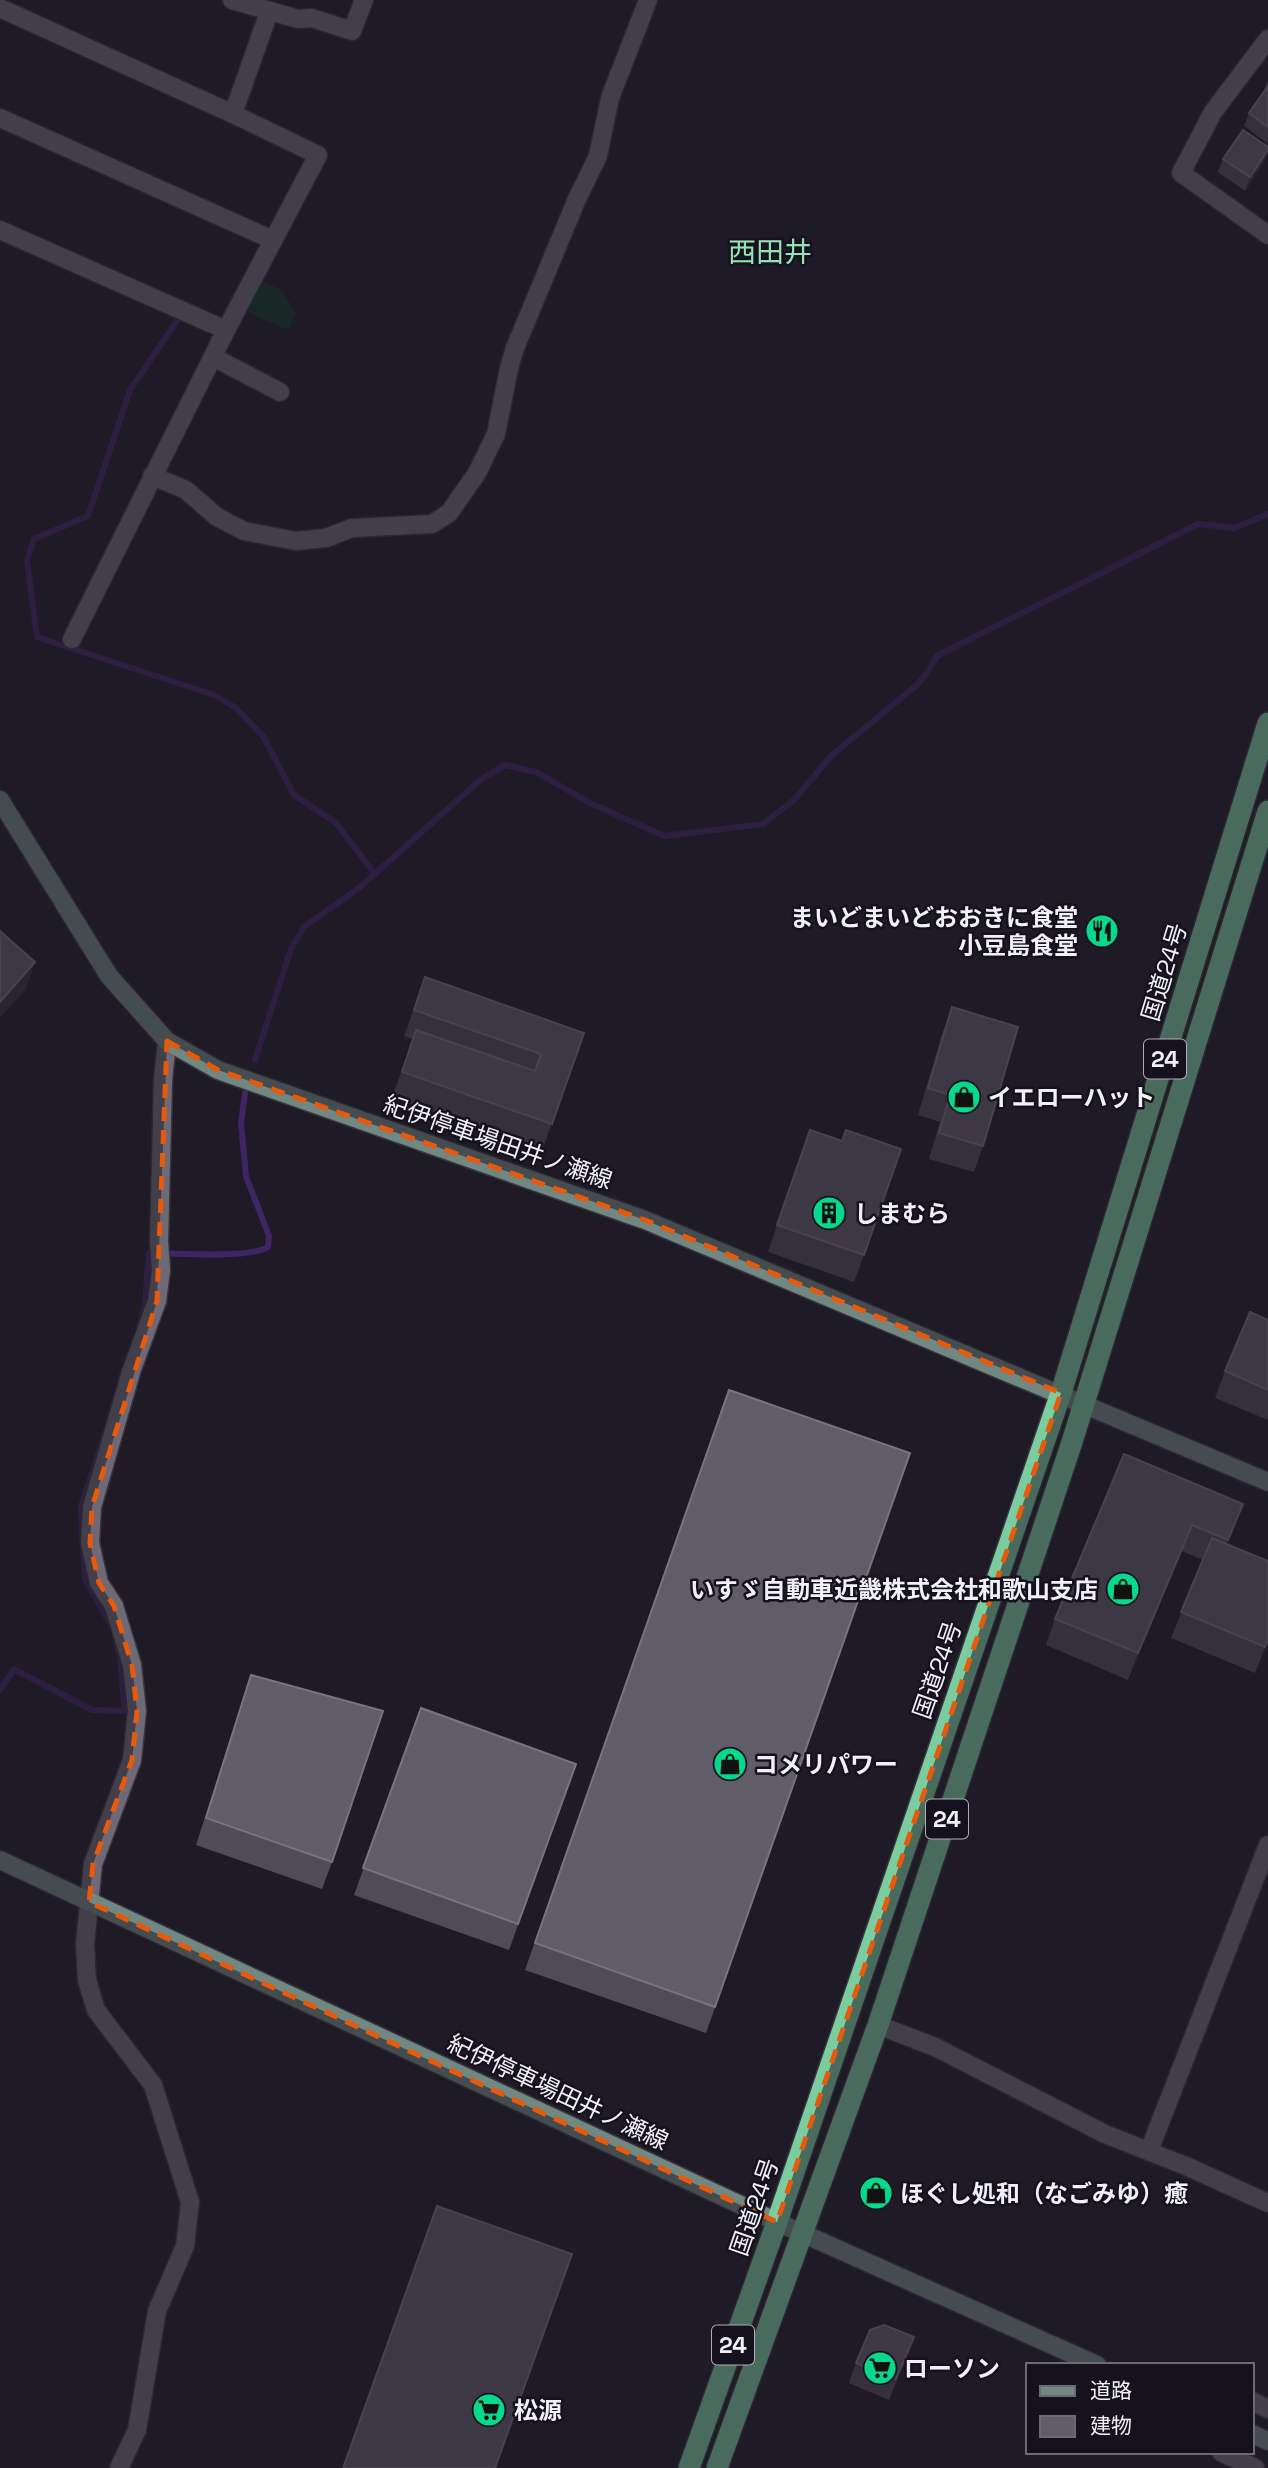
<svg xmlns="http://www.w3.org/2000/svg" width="1268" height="2468" font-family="'Space Grotesk','Noto Sans JP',sans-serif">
  <rect width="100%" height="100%" fill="#1f1b26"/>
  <path fill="#0e3824" d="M261 281 282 290 296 314 288 330 245 311Z"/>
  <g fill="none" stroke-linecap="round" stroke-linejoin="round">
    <g stroke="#3f2564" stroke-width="6">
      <path d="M178 319 130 390 88 516 34 539 27 560 37 637 214 695 236 708 263 736 294 795 336 823 375 874"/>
      <path d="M255 1060 291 949 304 927 359 888 480 780 505 765 536 772 590 803 664 836 763 824 794 800 832 755 917 685 927 673 937 656 1198 524 1234 528 1268 514"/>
      <path d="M139 1326 145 1306 149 1253C175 1253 249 1259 268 1247L269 1236 246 1176 241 1123 245 1093"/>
      <path d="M82 1537 81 1507 104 1436"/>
      <path d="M83 1548 85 1579 112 1627"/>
      <path d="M0 1690 14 1669 92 1710 125 1711 120 1658 116 1641"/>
    </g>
    <defs>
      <g id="street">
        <path d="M232 0 298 19 312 18 352 31 364 0"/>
        <path d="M0 8 233 114"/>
        <path d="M1268 39 1213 112 1181 173 1268 235"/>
        <path d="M0 118 273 240"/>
        <path d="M0 230 226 330"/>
        <path d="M213 357 280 392"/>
        <path d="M152 476 186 490 217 517 244 531 296 541 326 538 352 528 432 524 449 513 477 473 496 434 509 368 515 348 577 199 598 156 610 98 648 0"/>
        <path d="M72 639 226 330 318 155 233 114 269 12"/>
        <path d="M878 2025 935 2047 1105 2134 1186 2166 1268 2203"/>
        <path d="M1149 2151 1268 1845"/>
        <path d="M1252 2401 1268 2409"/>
        <path d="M1221 2452 1255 2468"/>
        <path d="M119 2468 137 2430 157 2311 185 2246 190 2202 153 2085 96 2010 87 1980 85 1944 93 1864 132 1760 137 1711 132 1665 114 1606 99 1583 90 1543 92 1507 131 1372 157 1301 161 1270 159 1242 163 1080 167 1041"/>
      </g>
      <g id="secondary">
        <path d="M0 800 109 976 167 1041 218 1070 645 1220 1268 1482"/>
        <path d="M0 1860 777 2222 1097 2365"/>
        <path d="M1252 2434 1268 2441"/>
      </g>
      <g id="highway">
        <path d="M689 2468 777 2222 1061 1393 1268 723"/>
        <path d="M717 2468 878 2025 1072 1442 1268 811"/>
      </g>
    </defs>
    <use href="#street" stroke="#37353d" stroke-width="21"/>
    <use href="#secondary" stroke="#37353d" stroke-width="21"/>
    <use href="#highway" stroke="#37353d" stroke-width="24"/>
    <use href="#street" stroke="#6d6976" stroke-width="18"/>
    <use href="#secondary" stroke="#718782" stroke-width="18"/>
    <use href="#highway" stroke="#7bcc9f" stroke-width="21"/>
  </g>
  <g fill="#4f4b57">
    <path d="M1268 80V142L1267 143 1244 126 1249 113 1264 91Z"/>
    <path d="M1223 159 1264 162 1245 191 1218 172Z"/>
    <path d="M425 977 584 1033 542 1151 392 1098 413 1039 404 1036Z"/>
    <path d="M952 1007 983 1146 974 1172 929 1159 940 1122 918 1115 942 1034Z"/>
    <path d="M842 1141 864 1255 854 1282 768 1252 800 1157Z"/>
    <path d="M1268 1320V1420L1215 1398 1225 1371Z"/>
    <path d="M729 1390 910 1453 706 2033 525 1970Z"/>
    <path d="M1124 1454 1243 1504 1227 1544 1268 1642 1255 1673 1171 1638 1203 1560 1182 1551 1128 1680 1046 1645 1055 1619Z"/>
    <path d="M251 1675 332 1862 322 1889 196 1845 242 1702Z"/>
    <path d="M421 1708 576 1764 509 1950 354 1895Z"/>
    <path d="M914 2337 889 2400 849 2383 856 2363Z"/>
  </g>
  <g fill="#35313c">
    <path d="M1268 150 1264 162 1245 191 1250 177Z"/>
    <path d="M35 962 26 989 0 1018V1002Z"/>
    <path d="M1243 1504 1233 1531 1218 1566 1228 1540Z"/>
    <path d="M1192 1525 1182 1551 1128 1680 1138 1653Z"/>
    <path d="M1268 1639V1642L1255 1673Z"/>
  </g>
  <g fill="#615d68" stroke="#77747f" stroke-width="2">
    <path d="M1268 86V127L1249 113Z"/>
    <path d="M1243 130 1268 147V150L1250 177 1223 159Z"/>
    <path d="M0 931 35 962 0 1002Z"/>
    <path d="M425 977 584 1033 552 1124 402 1072 416 1030 535 1071 541 1054 414 1010Z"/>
    <path d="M952 1007 1018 1027 983 1146 939 1133 950 1095 928 1088Z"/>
    <path d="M810 1130 842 1141 846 1130 901 1149 864 1255 777 1225Z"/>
    <path d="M1250 1312 1268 1320V1390L1225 1371Z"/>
    <path d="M729 1390 910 1453 715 2007 535 1943Z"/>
    <path d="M1124 1454 1243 1504 1228 1540 1192 1525 1138 1653 1055 1619Z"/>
    <path d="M1212 1538 1268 1561V1639L1265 1647 1181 1612Z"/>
    <path d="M251 1675 383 1711 332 1862 206 1818Z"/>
    <path d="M421 1708 576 1764 518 1924 363 1868Z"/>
    <path d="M437 2206 572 2254 495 2468H343Z"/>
    <path d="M884 2325 914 2337 896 2379 856 2363 870 2330Z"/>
  </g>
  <path d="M0 0H1268V2468H0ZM167 1041 218 1070 645 1220 1061 1393 777 2222 89 1902 93 1864 132 1760 137 1711 132 1665 114 1606 99 1583 90 1543 92 1507 157 1301Z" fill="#1f1b26" fill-opacity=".55" fill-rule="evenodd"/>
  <path fill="none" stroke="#e8590c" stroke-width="5" stroke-dasharray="14 9" stroke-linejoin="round" d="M167 1041 218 1070 645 1220 1061 1393 777 2222 89 1902 93 1864 132 1760 137 1711 132 1665 114 1606 99 1583 90 1543 92 1507 157 1301Z"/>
  <defs>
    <symbol id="restaurant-disc" viewBox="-11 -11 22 22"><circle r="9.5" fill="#06d98b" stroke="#16121d"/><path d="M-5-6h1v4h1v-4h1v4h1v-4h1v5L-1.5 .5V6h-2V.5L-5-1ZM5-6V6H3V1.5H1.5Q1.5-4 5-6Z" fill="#111"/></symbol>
    <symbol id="shop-disc" viewBox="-11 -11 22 22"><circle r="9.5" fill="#06d98b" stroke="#16121d"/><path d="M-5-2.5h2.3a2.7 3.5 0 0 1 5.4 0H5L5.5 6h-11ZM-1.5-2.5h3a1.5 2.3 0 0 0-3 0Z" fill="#111"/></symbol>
    <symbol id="building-disc" viewBox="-11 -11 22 22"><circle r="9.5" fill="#06d98b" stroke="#16121d"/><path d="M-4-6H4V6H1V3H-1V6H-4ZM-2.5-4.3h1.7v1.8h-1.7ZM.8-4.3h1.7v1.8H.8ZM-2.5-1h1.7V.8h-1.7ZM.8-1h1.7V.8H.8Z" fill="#111"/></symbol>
    <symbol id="supermarket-disc" viewBox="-11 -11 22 22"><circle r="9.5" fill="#06d98b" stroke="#16121d"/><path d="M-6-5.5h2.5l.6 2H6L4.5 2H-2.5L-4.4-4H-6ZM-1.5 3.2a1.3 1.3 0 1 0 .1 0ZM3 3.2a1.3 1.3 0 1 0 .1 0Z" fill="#111"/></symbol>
  </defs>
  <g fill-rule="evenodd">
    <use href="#restaurant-disc" x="1083" y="912" width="38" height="38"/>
    <use href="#shop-disc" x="945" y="1078" width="38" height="38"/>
    <use href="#building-disc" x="810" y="1194" width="38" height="38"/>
    <use href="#shop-disc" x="1104" y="1570" width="38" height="38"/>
    <use href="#shop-disc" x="711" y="1745" width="38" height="38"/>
    <use href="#shop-disc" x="857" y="2174" width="38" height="38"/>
    <use href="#supermarket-disc" x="861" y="2349" width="38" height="38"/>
    <use href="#supermarket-disc" x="470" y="2391" width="38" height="38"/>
  </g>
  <g text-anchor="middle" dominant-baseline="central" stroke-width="5" stroke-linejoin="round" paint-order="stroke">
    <g fill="#16121d" stroke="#afadb6" stroke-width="2">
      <rect x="1144" y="1039.5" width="42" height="39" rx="5"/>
      <rect x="926" y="1799.5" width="42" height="39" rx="5"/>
      <rect x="712" y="2325.5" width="42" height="39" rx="5"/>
    </g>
    <g font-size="23" font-weight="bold" fill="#f1eff7">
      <text x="1165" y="1059">24</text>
      <text x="947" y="1819">24</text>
      <text x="733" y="2345">24</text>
    </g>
    <g font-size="24" font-weight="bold" fill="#f1eff7" stroke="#16121d" text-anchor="start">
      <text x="1078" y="917" text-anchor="end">まいどまいどおおきに食堂<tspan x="1078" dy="28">小豆島食堂</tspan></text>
      <text x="988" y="1097">イエローハット</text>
      <text x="854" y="1213">しまむら</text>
      <text x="1098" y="1589" text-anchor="end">いすゞ自動車近畿株式会社和歌山支店</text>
      <text x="754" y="1764">コメリパワー</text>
      <text x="900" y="2193">ほぐし処和（なごみゆ）癒</text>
      <text x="904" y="2368">ローソン</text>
      <text x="514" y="2410">松源</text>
    </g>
    <g font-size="24" fill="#f1eff7" stroke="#16121d">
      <text transform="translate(1164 972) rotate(-73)">国道24号</text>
      <text transform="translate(498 1142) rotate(19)">紀伊停車場田井ノ瀬線</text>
      <text transform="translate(937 1670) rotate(-71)">国道24号</text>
      <text transform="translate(558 2092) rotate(25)">紀伊停車場田井ノ瀬線</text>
      <text transform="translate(754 2207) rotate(-71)">国道24号</text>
    </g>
    <g font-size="28" fill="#94e3b6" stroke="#16121d">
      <text x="770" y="252">西田井</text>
    </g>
  </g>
  <rect x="1026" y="2363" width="228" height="91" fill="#16121d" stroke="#6e6a74" stroke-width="2"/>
  <rect x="1040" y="2386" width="35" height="10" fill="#718782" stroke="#6e6a74" stroke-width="2"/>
  <text x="1090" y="2398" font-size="21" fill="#f1eff7">道路</text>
  <rect x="1040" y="2416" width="35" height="21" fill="#615d68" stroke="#6e6a74" stroke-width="2"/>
  <text x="1090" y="2433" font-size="21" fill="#f1eff7">建物</text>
</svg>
